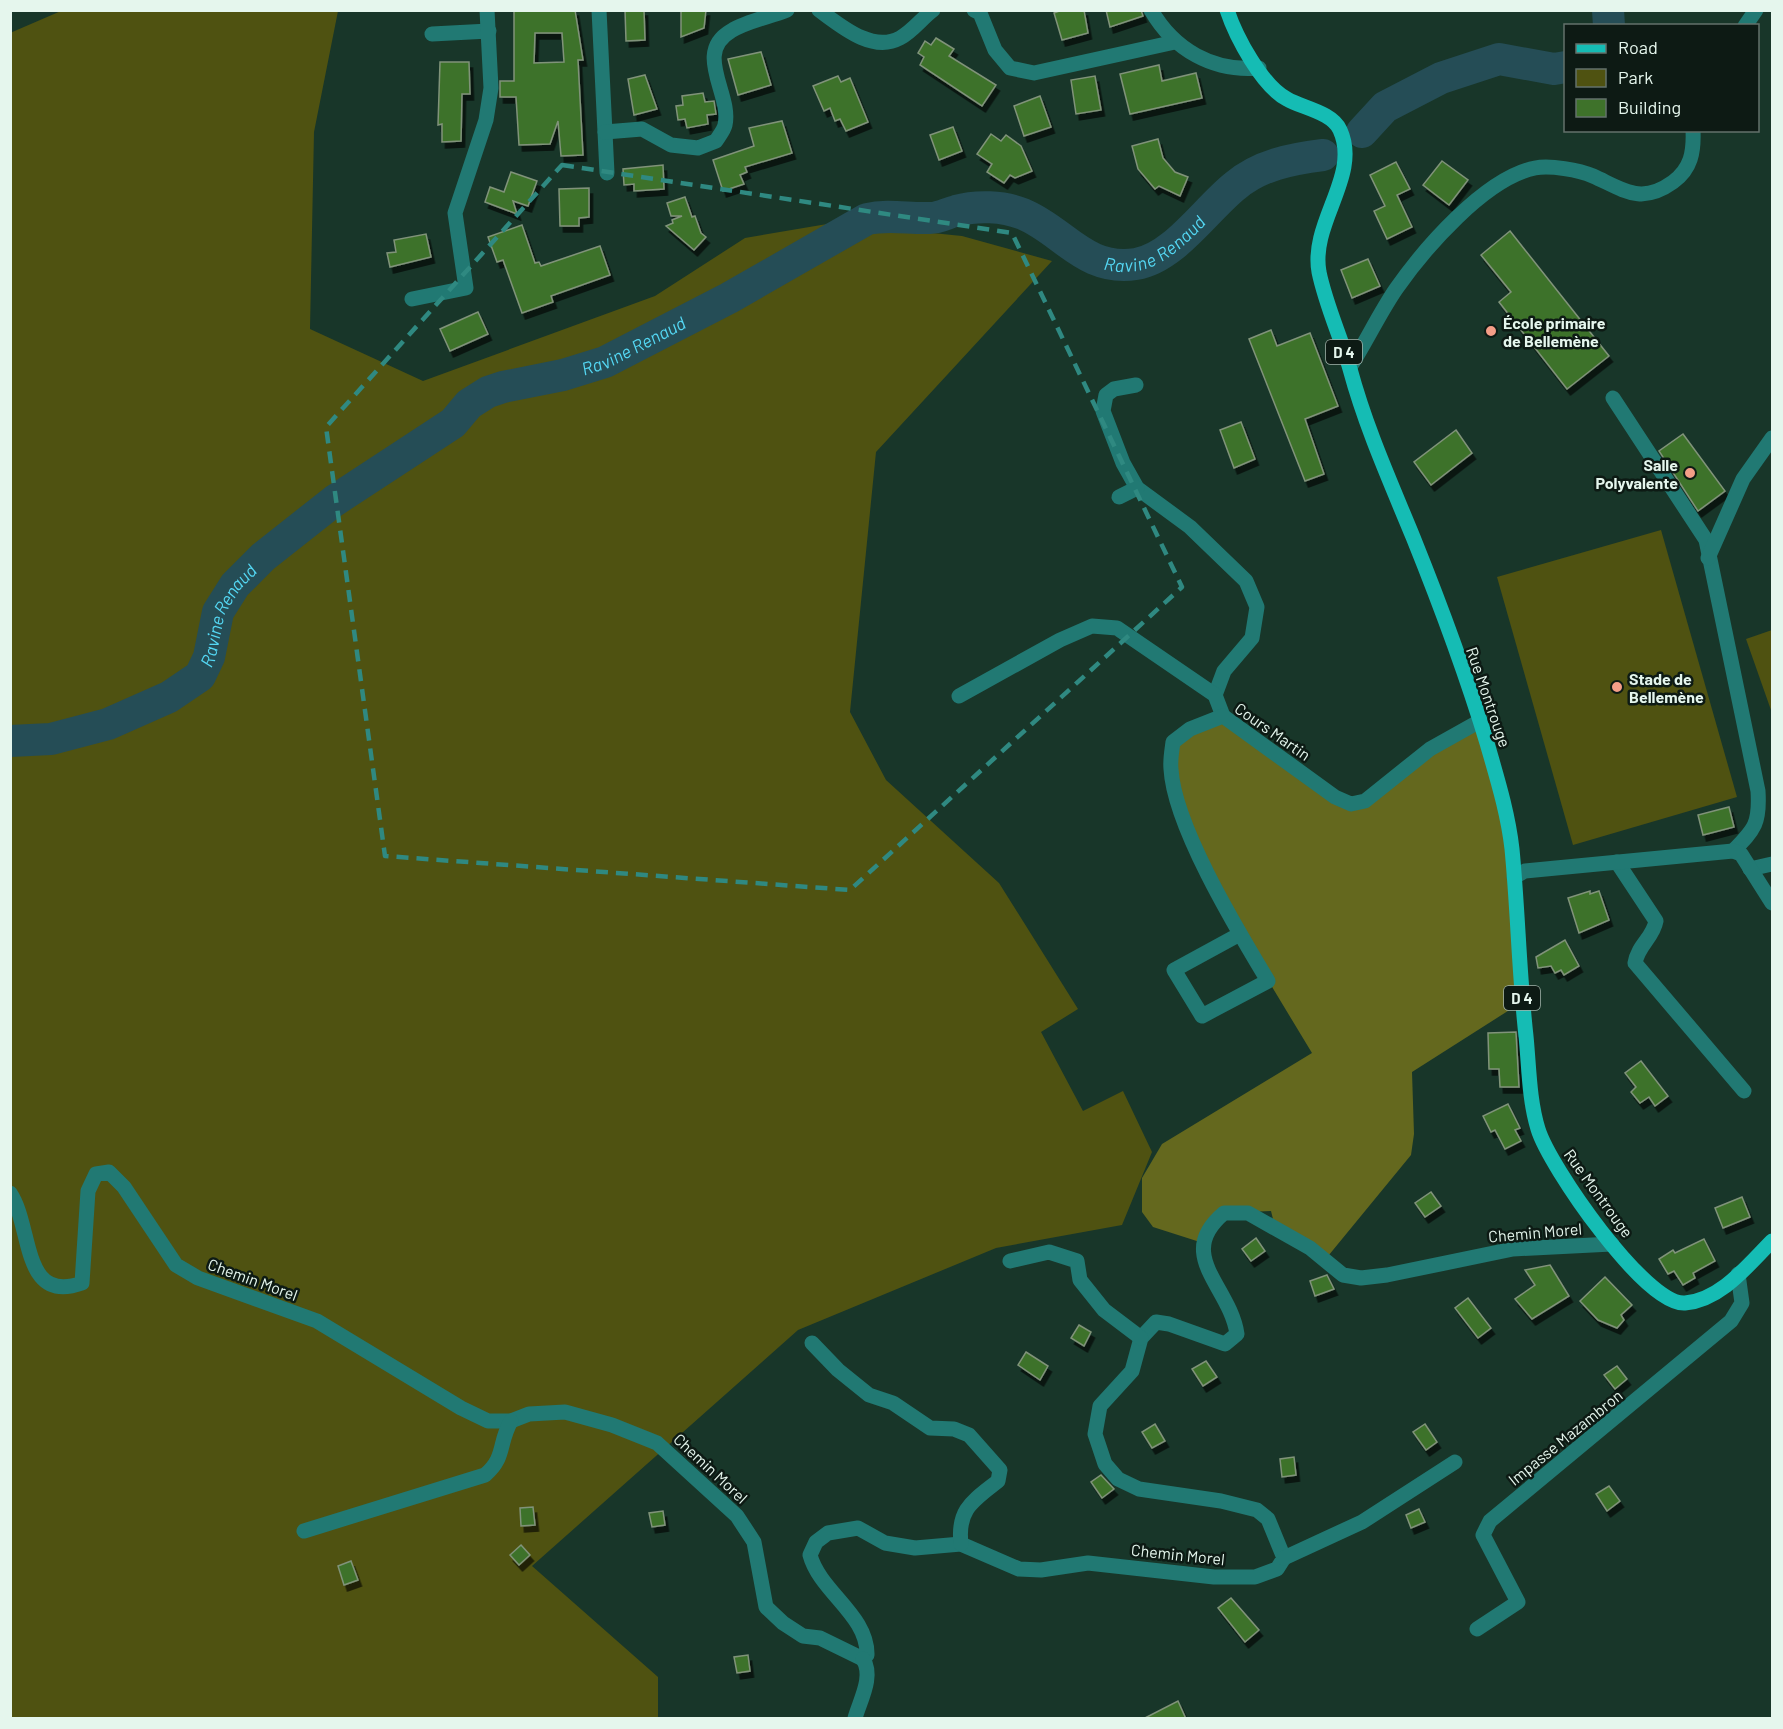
<svg xmlns="http://www.w3.org/2000/svg" width="1783" height="1729" font-family="Barlow,sans-serif">
  <defs>
    <filter id="shadow"><feDropShadow dx="3.5" dy="6" stdDeviation="0" flood-color="#0009"/></filter>
  </defs>
  <rect width="100%" height="100%" fill="#183629"/>
  <g fill="#4f5211">
    <path d="M61 11H338L314 132 310 329 423 381 655 296 745 238 833 223 962 236 1052 261 876 452 850 712 886 780 999 883 1078 1009 1041 1032 1083 1111 1123 1091 1152 1152 1122 1225 996 1248 798 1330 532 1566 658 1677V1718H11L10 33Z"/>
    <path d="M1661 530 1737 797 1573 845 1497 577Z"/>
    <path d="M1772 630V713L1746 639Z"/>
  </g>
  <path fill="#64681e" d="M1223 716 1351 804 1480 721 1502 796 1522 1002 1412 1072 1414 1134 1411 1155 1324 1261 1275 1227 1271 1211 1224 1213 1203 1243 1153 1227 1142 1212V1178L1162 1144 1312 1053 1240 934 1187 828 1173 742Z"/>
  <g fill="none" stroke-linecap="round" stroke-linejoin="round">
    <g stroke="#254d56" stroke-width="32">
      <path d="M1608 10 1609 26"/>
      <path d="M1362 132 1385 107 1441 78 1499 59 1554 69 1566 67"/>
      <path id="s1" d="M10 741 51 739 108 724 169 697 200 676 209 657 218 612 235 585 263 557 334 501 453 423 469 404 488 392 503 387 563 375 605 362 729 298 867 219C889 214 909 219 930 218 940 218 947 213 956 211 977 205 1003 206 1023 214 1064 231 1085 272 1136 264 1174 258 1206 209 1235 186 1260 165 1291 159 1323 155"/>
    </g>
  </g>
  <g fill="#3e722a" stroke="#80937a" stroke-width="1.5" fill-rule="evenodd" filter="url(#shadow)">
    <path d="M514 10H575L583 60H578L583 155 561 156 558 121 550 144 519 145 516 97H500V81H514ZM535 33H562L564 62 534 63Z"/>
    <path d="M625 10H644L645 40 626 41Z"/>
    <path d="M681 10H706L704 28 681 37Z"/>
    <path d="M1062 10H1084L1088 33 1062 40 1054 13Z"/>
    <path d="M1106 10H1141L1143 16 1110 27Z"/>
    <path d="M936 38 954 49 949 56 996 85 982 106 920 65 924 57 918 53 925 41 931 45Z"/>
    <path d="M761 52 771 85 738 95 728 59Z"/>
    <path d="M440 62H469L470 94H462L461 141 442 142V124L438 125Z"/>
    <path d="M1159 65 1162 81 1196 73 1202 98 1130 114 1120 74Z"/>
    <path d="M645 75 657 109 634 115 628 79Z"/>
    <path d="M838 76 841 82 850 78 868 122 846 131 840 119 835 121 830 108 824 111 813 86Z"/>
    <path d="M1095 76 1101 110 1076 114 1071 80Z"/>
    <path d="M703 93 705 102 714 101 716 114 707 115 708 124 687 128 685 119 678 120 676 106 683 105 682 96Z"/>
    <path d="M1040 96 1051 127 1024 136 1014 106Z"/>
    <path d="M782 121 792 153 745 167 747 172 740 175 744 184 723 191 713 160 754 146 749 128Z"/>
    <path d="M953 127 962 151 939 160 930 135Z"/>
    <path d="M991 134 1001 141 1006 135 1021 146 1032 171 1015 178 1010 175 1004 183 987 172 992 164 977 154Z"/>
    <path d="M1158 139 1163 158 1175 172 1188 177 1180 196 1159 186 1155 189 1138 169 1132 146Z"/>
    <path d="M1442 161 1468 180 1449 205 1423 185Z"/>
    <path d="M1396 162 1410 189 1397 195 1412 227 1387 239 1374 211 1385 206 1370 175Z"/>
    <path d="M663 165 664 189 634 191V184L624 185 623 169Z"/>
    <path d="M511 172 537 181 528 206 513 201 517 214 485 202 490 187 504 192Z"/>
    <path d="M589 188V217L579 218V226H560L559 189Z"/>
    <path d="M685 197 692 217 695 216 701 233 706 237 694 250 666 226 673 223 672 220 682 216H671L667 203Z"/>
    <path d="M522 225 535 263 539 262 541 266 600 246 610 275 551 296 553 302 522 313 503 260 497 262 488 237Z"/>
    <path d="M1510 231 1609 356 1567 389 1499 302 1511 292 1481 255Z"/>
    <path d="M426 234 431 257 390 267 387 253 396 252 394 240Z"/>
    <path d="M1368 259 1380 286 1352 298 1341 270Z"/>
    <path d="M478 312 488 334 450 351 440 329Z"/>
    <path d="M1271 330 1277 346 1310 333 1338 406 1305 419 1324 474 1305 481 1249 339Z"/>
    <path d="M1241 422 1255 459 1234 468 1220 430Z"/>
    <path d="M1456 430 1472 453 1431 485 1414 462Z"/>
    <path d="M1683 434 1725 491 1698 511 1659 451Z"/>
    <path d="M1729 807 1734 827 1703 835 1698 815Z"/>
    <path d="M1590 891V894L1599 891 1609 920 1579 933 1568 898Z"/>
    <path d="M1565 940 1579 966 1564 975 1561 970 1555 973 1551 966 1538 968 1536 957Z"/>
    <path d="M1516 1032 1519 1087H1500L1499 1069H1489L1488 1033Z"/>
    <path d="M1641 1061 1668 1096 1655 1106 1649 1097 1640 1103 1631 1092 1636 1087 1625 1073Z"/>
    <path d="M1508 1104 1520 1128 1515 1130 1521 1141 1505 1149 1495 1130 1491 1132 1483 1116Z"/>
    <path d="M1431 1192 1441 1206 1425 1217 1415 1203Z"/>
    <path d="M1742 1197 1750 1217 1723 1228 1715 1208Z"/>
    <path d="M1256 1238 1265 1251 1251 1261 1242 1249Z"/>
    <path d="M1704 1239 1715 1261 1693 1273 1695 1278 1683 1285 1674 1271 1668 1274 1659 1259 1673 1250 1675 1253Z"/>
    <path d="M1550 1265 1569 1296 1532 1319 1515 1299 1535 1285 1525 1270Z"/>
    <path d="M1327 1275 1334 1289 1315 1296 1310 1281Z"/>
    <path d="M1605 1277 1632 1305 1621 1315 1624 1320 1617 1328 1598 1320 1580 1301Z"/>
    <path d="M1468 1298 1491 1328 1478 1338 1455 1308Z"/>
    <path d="M1079 1325 1091 1332 1084 1346 1071 1338Z"/>
    <path d="M1026 1352 1048 1366 1040 1380 1018 1365Z"/>
    <path d="M1206 1361 1217 1377 1203 1386 1192 1369Z"/>
    <path d="M1617 1366 1627 1379 1615 1389 1604 1375Z"/>
    <path d="M1155 1424 1165 1441 1152 1448 1142 1432Z"/>
    <path d="M1425 1424 1437 1442 1426 1450 1413 1432Z"/>
    <path d="M1294 1457 1296 1475 1282 1477 1280 1459Z"/>
    <path d="M1101 1475 1114 1489 1102 1498 1091 1482Z"/>
    <path d="M1609 1486 1620 1501 1607 1511 1596 1494Z"/>
    <path d="M533 1507 535 1525 521 1526 520 1508Z"/>
    <path d="M1419 1509 1425 1522 1411 1528 1406 1515Z"/>
    <path d="M663 1511 665 1525 652 1527 649 1513Z"/>
    <path d="M521 1545 530 1555 519 1565 510 1555Z"/>
    <path d="M351 1561 358 1580 344 1585 338 1566Z"/>
    <path d="M1231 1598 1259 1630 1245 1642 1218 1608Z"/>
    <path d="M748 1655 750 1671 737 1673 734 1657Z"/>
    <path d="M1178 1701 1186 1719H1143Z"/>
  </g>
  <g fill="none" stroke-linecap="round" stroke-linejoin="round">
    <g stroke="#217973" stroke-width="15">
      <path d="M599 10 607 173"/>
      <path d="M819 10C841 26 872 53 900 38 913 31 922 18 933 10"/>
      <path d="M974 10 980 13 995 50 1010 68 1034 73 1175 42"/>
      <path d="M1151 10C1174 50 1213 72 1259 68"/>
      <path d="M1745 26 1756 10"/>
      <path d="M432 34 489 31"/>
      <path d="M605 132 642 129 671 145 698 148 716 141C719 136 724 130 725 125 732 94 693 53 731 31 747 21 770 17 787 10"/>
      <path d="M412 299 466 288 455 213 486 120 491 88 487 10"/>
      <path d="M1350 367C1366 342 1379 314 1396 289 1424 249 1485 178 1535 168 1550 165 1579 170 1593 176 1624 190 1641 205 1673 182 1691 169 1694 152 1693 130"/>
      <path d="M1136 385 1114 389 1106 395 1103 411 1123 463 1137 488 1190 527 1246 581 1257 607 1252 638 1224 671 1215 695"/>
      <path d="M1613 398 1706 540 1758 791C1760 823 1755 829 1733 851"/>
      <path d="M1119 497 1137 488"/>
      <path d="M1708 558 1743 479 1772 438"/>
      <path d="M959 696 1060 640 1092 626 1117 628 1215 695 1223 716"/>
      <path d="M1617 862 1656 921C1653 938 1638 945 1635 963L1744 1091"/>
      <path d="M1750 869 1772 864"/>
      <path d="M1514 877 1525 871 1733 851 1741 854 1772 903"/>
      <path d="M1240 934 1174 970 1202 1016 1268 981C1238 931 1174 826 1171 769 1170 760 1172 750 1173 742L1190 729 1223 716 1335 797 1351 804 1365 801 1430 749 1480 721"/>
      <path d="M10 1193C33 1227 21 1305 82 1283L88 1191 96 1174 109 1172 124 1187 176 1265 198 1278 317 1321 461 1408 488 1421H511L529 1414 565 1412 612 1425 657 1443 737 1516 754 1542 766 1607 783 1623 803 1636 820 1638 863 1659 867 1655C868 1615 820 1592 810 1555L816 1542 828 1533 858 1528 885 1543 915 1548 961 1544 1019 1569 1041 1570 1088 1563 1214 1577H1255L1277 1569 1284 1558 1268 1519 1257 1510 1221 1501 1139 1489 1118 1479 1105 1464 1095 1434 1100 1406 1132 1371 1141 1338 1156 1322 1169 1324 1225 1344 1237 1334C1230 1286 1174 1255 1224 1213H1248L1310 1248 1343 1275 1361 1278 1387 1275 1513 1249 1612 1244"/>
      <path d="M1010 1261 1049 1252 1077 1261 1080 1280 1104 1310 1141 1338"/>
      <path d="M812 1343 838 1370 869 1395 893 1403 930 1428 954 1429 969 1435 1000 1470 998 1481C973 1501 957 1509 961 1544"/>
      <path d="M304 1531 485 1475C506 1457 498 1444 511 1421"/>
      <path d="M1284 1558 1362 1522 1455 1462"/>
      <path d="M1477 1629 1518 1602 1483 1535 1490 1521 1731 1321 1742 1303 1738 1274"/>
      <path d="M855 1718C860 1700 874 1677 863 1659"/>
    </g>
    <path stroke="#15bcb4" stroke-width="15" d="M1227 10C1236 37 1262 86 1287 99 1302 108 1332 112 1340 130 1361 176 1310 222 1319 272 1326 306 1341 337 1350 369 1366 428 1390 481 1413 537 1440 604 1466 674 1487 743 1497 778 1508 813 1512 849 1518 911 1519 974 1526 1036 1529 1066 1529 1100 1538 1129 1549 1166 1646 1306 1685 1303 1721 1300 1748 1265 1772 1241"/>
  </g>
  <path fill="none" stroke="#2f8981" stroke-width="4.5" stroke-dasharray="12 8" stroke-linejoin="round" d="M562 165 1012 233 1182 587 850 890 385 856 326 427Z"/>
  <g fill="#f49e87" stroke="#0d1a14" stroke-width="2">
    <circle cx="1491" cy="331" r="6"/>
    <circle cx="1690" cy="473" r="6"/>
    <circle cx="1617" cy="687" r="6"/>
  </g>
  <g text-anchor="middle" dominant-baseline="central" stroke-width="5" stroke-linejoin="round" paint-order="stroke">
    <g fill="#0d1a14" stroke="#a4b4ac" stroke-width="1.5">
      <rect x="1326" y="340" width="36" height="24" rx="4.5"/>
      <rect x="1504" y="986" width="36" height="24" rx="4.5"/>
    </g>
    <g font-size="15" font-weight="bold" fill="#e5f6ed">
      <text x="1344" y="352">D 4</text>
      <text x="1522" y="998">D 4</text>
    </g>
    <g font-size="16" font-weight="bold" fill="#e5f6ed" stroke="#0d1a14" text-anchor="start">
      <text x="1503" y="322">École primaire<tspan x="1503" dy="18">de Bellemène</tspan></text>
      <text x="1678" y="464" text-anchor="end">Salle<tspan x="1678" dy="18">Polyvalente</tspan></text>
      <text x="1629" y="678">Stade de<tspan x="1629" dy="18">Bellemène</tspan></text>
    </g>
    <g font-size="16" fill="#e5f6ed" stroke="#0d1a14">
      <text transform="translate(1489 697) rotate(71)">Rue Montrouge</text>
      <text transform="translate(1273 731) rotate(35)">Cours Martin</text>
      <text transform="translate(1599 1193) rotate(54)">Rue Montrouge</text>
      <text transform="translate(1535 1232) rotate(-5)">Chemin Morel</text>
      <text transform="translate(253 1279) rotate(20)">Chemin Morel</text>
      <text transform="translate(1565 1437) rotate(-39)">Impasse Mazambron</text>
      <text transform="translate(711 1468) rotate(43)">Chemin Morel</text>
      <text transform="translate(1178 1554) rotate(6)">Chemin Morel</text>
    </g>
    <g font-size="18" font-style="italic" fill="#54d7f3" stroke="#0d1a14">
      <text stroke="none"><textPath href="#s1" startOffset="1352">Ravine Renaud</textPath></text>
      <text stroke="none"><textPath href="#s1" startOffset="776">Ravine Renaud</textPath></text>
      <text stroke="none"><textPath href="#s1" startOffset="272">Ravine Renaud</textPath></text>
    </g>
  </g>
  <rect width="1783" height="1729" fill="none" stroke="#e5f6ed" stroke-width="24"/>
  <rect x="1564" y="24" width="195" height="108" fill="#0d1a14" stroke="#63726b" stroke-width="1.5"/>
  <rect x="1576" y="44" width="30" height="9" fill="#15bcb4" stroke="#63726b" stroke-width="1.5"/>
  <text x="1618" y="54" font-size="18" fill="#e5f6ed">Road</text>
  <rect x="1576" y="69" width="30" height="18" fill="#4f5211" stroke="#63726b" stroke-width="1.5"/>
  <text x="1618" y="84" font-size="18" fill="#e5f6ed">Park</text>
  <rect x="1576" y="99" width="30" height="18" fill="#3e722a" stroke="#63726b" stroke-width="1.5"/>
  <text x="1618" y="114" font-size="18" fill="#e5f6ed">Building</text>
</svg>
